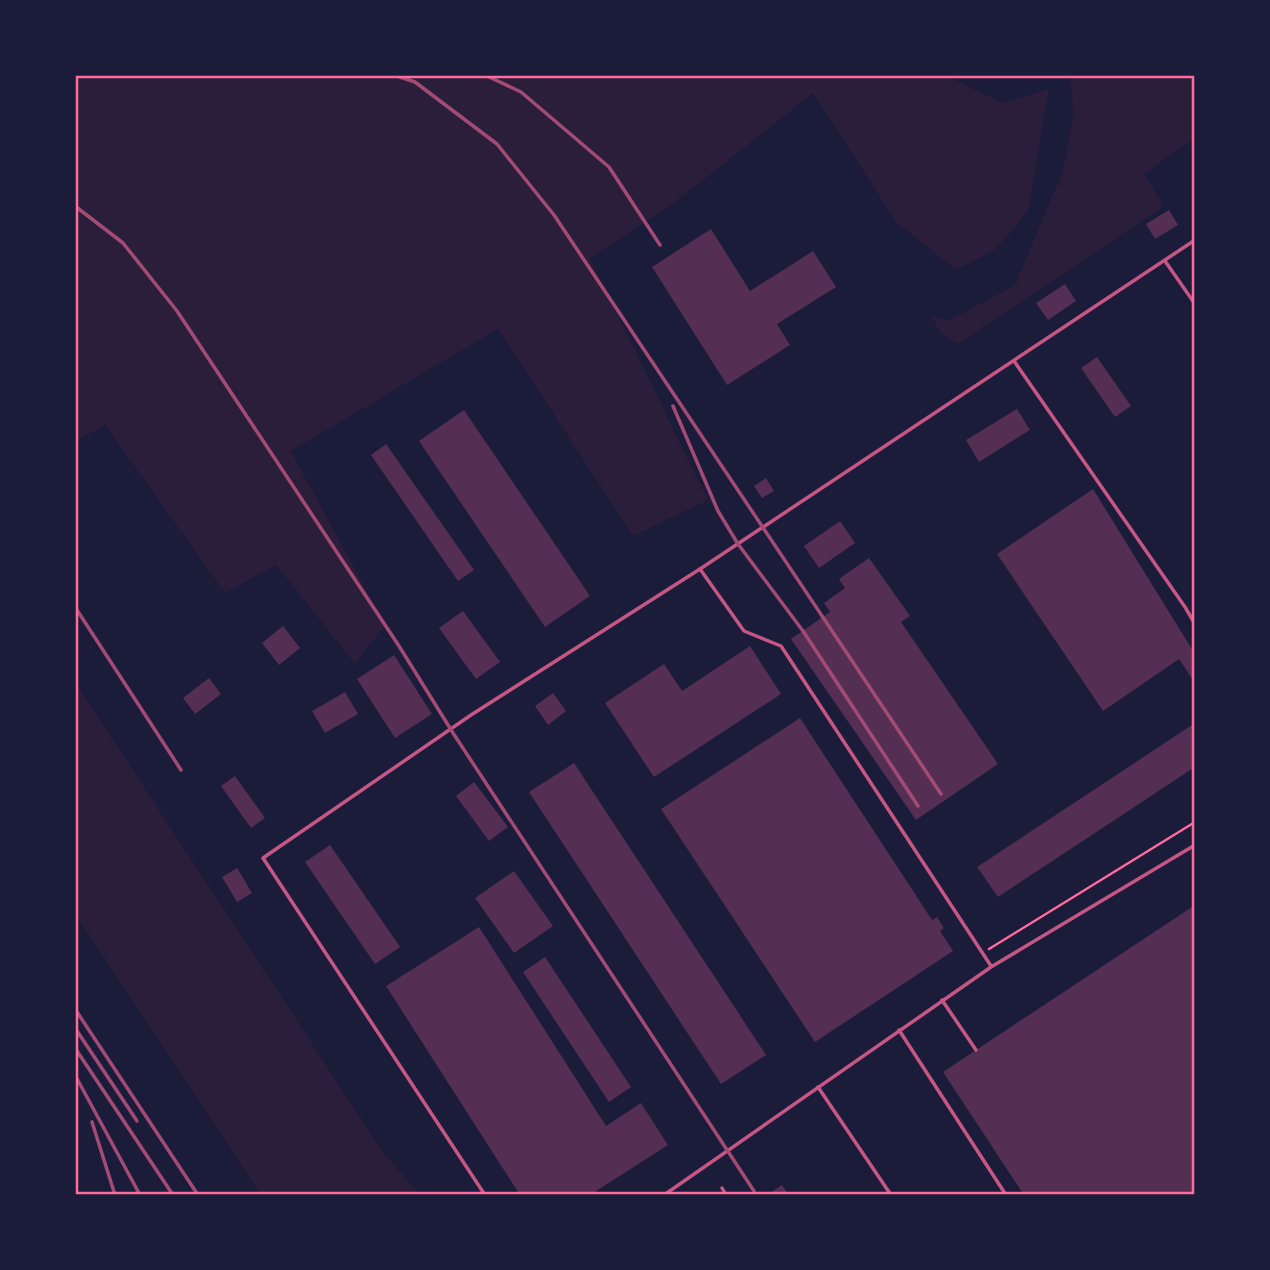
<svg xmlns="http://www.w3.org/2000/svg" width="1270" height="1270" font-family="'Source Sans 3',sans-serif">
  <rect width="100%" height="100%" fill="#1b1b3a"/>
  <g fill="#2a1e3b">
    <path d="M75 75H945L1002 103 1049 89 1028 211 996 249 957 270 897 223 813 93 673 204 590 258 708 500 633 536 498 329 291 451 385 625 355 664 276 565 225 593 105 425 75 442Z"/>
    <path d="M1069 75H1195V138L1144 174 1164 206 958 344 940 332 931 316 948 321 1015 285 1063 171 1074 111Z"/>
    <path d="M75 682 385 1155 421 1195H261L75 914Z"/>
  </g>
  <g fill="#542f53">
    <path d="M1169 210 1178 225 1155 239 1146 224Z"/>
    <path d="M711 229 750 291 813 251 836 287 777 324 790 345 727 385 652 267Z"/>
    <path d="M1065 284 1076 301 1048 320 1036 303Z"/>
    <path d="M1097 357 1131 406 1115 417 1081 368Z"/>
    <path d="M1017 409 1030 430 979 462 966 440Z"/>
    <path d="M464 410 590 596 545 627 419 441Z"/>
    <path d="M386 444 474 570 458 581 371 455Z"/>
    <path d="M766 478 774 491 762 498 754 486Z"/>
    <path d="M1093 489 1195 654V683L1179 659 1103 711 997 554Z"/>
    <path d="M840 521 855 543 819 568 804 546Z"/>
    <path d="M869 558 910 616 901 622 998 764 916 820 791 639 830 612 824 603 845 588 839 579Z"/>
    <path d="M463 611 500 662 476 679 439 628Z"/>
    <path d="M283 626 300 648 279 665 262 643Z"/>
    <path d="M750 646 781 694 654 777 605 703 664 664 682 691Z"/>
    <path d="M394 655 432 714 395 738 357 679Z"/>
    <path d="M209 678 221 694 195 714 183 698Z"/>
    <path d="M345 692 358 714 325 733 312 711Z"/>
    <path d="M553 693 566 711 548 725 535 706Z"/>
    <path d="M800 718 932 920 937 917 944 928 940 931 953 951 815 1042 661 809Z"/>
    <path d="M1195 723V767L998 897 977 867Z"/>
    <path d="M574 763 766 1055 721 1084 529 792Z"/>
    <path d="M235 776 265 818 251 828 221 786Z"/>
    <path d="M474 782 508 827 489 841 456 796Z"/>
    <path d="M330 845 400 947 375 964 305 862Z"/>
    <path d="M237 868 252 893 237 902 222 877Z"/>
    <path d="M514 871 553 926 514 953 475 898Z"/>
    <path d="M1195 905V1195H1024L943 1072Z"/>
    <path d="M479 927 606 1126 641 1103 668 1145 590 1195H520L386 986Z"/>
    <path d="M545 957 631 1087 609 1102 523 972Z"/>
    <path d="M782 1185 789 1195H767Z"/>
  </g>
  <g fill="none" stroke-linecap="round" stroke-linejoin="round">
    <path stroke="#ff6b9d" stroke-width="2.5" d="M989 949 1195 822"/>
    <g stroke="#c65784" stroke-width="3.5">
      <path d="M1165 261 1195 304"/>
      <path d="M1014 361 1185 607 1195 624"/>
      <path d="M700 569 744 631 781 646 991 966"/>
      <path d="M942 1000 976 1050"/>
      <path d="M899 1030 1006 1195"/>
      <path d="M818 1087 891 1195"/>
      <path d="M722 1188 726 1195"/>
      <path d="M485 1195 263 858 471 715 700 569 1195 240"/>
      <path d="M664 1195 991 967 1195 845"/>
    </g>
    <g stroke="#a44b75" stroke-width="3.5">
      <path d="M394 75 415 82 497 144 554 215 941 794"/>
      <path d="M485 75 521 92 609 167 660 245"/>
      <path d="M75 206 123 243 177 311 399 646 453 733 754 1191"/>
      <path d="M673 406 718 511 738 544 803 631 918 806"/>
      <path d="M75 607 181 770"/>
      <path d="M75 1009 198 1195"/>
      <path d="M75 1028 137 1121"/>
      <path d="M75 1048 173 1195"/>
      <path d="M75 1075 140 1195"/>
      <path d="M92 1122 115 1195"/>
    </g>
  </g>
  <rect width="1270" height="1270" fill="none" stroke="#1b1b3a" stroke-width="154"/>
  <rect x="77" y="77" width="1116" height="1116" fill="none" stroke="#ff6b9d" stroke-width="2.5"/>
</svg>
